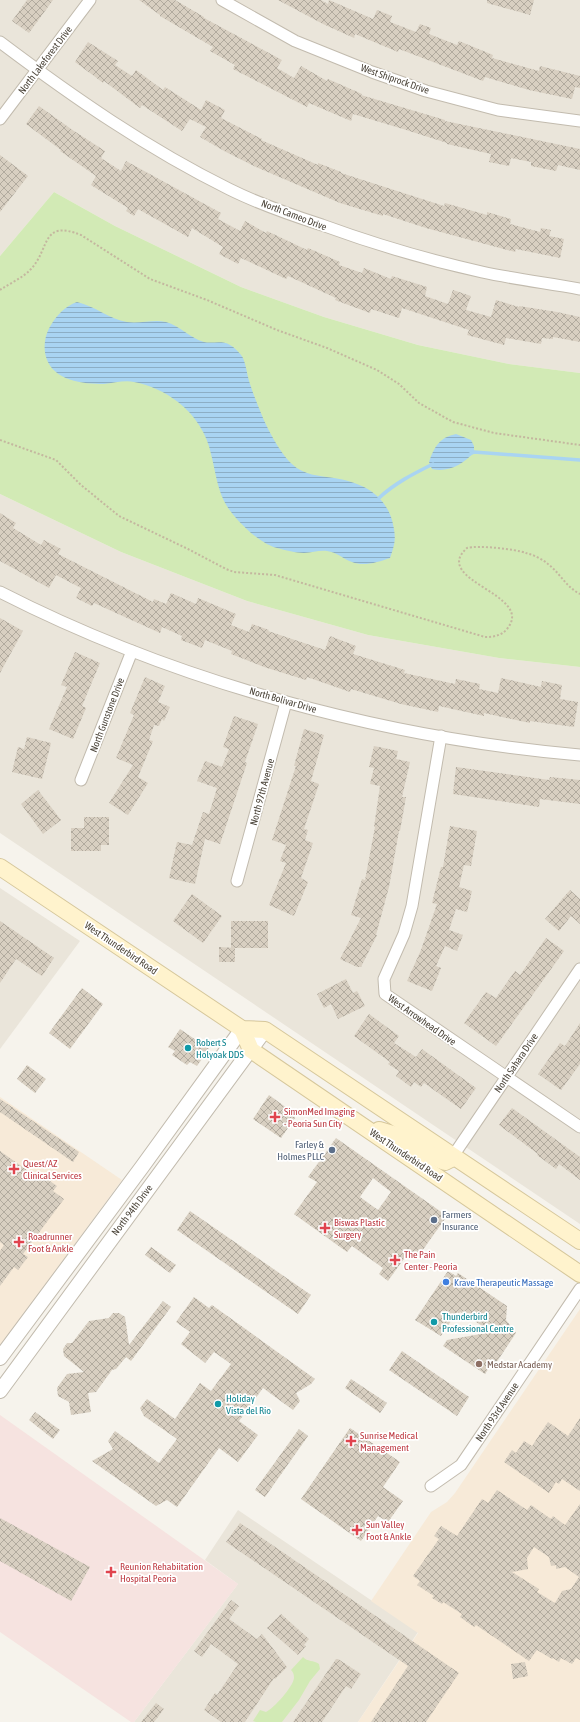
<svg xmlns="http://www.w3.org/2000/svg" width="580" height="1722" font-family="'Asap Condensed',sans-serif">
  <defs>
    <pattern id="water-rules" width="6" height="5" patternUnits="userSpaceOnUse"><rect width="6" height="5" fill="#a9d4f2"/><path d="M0 2.5h6" fill="none" stroke="#8caec5"/></pattern>
    <pattern id="building-cross-hatch" width="8" height="8" patternUnits="userSpaceOnUse"><rect width="8" height="8" fill="#d8cfc1"/><path d="M0 0l8 8M0 8l8-8" fill="none" stroke="#b1aa9e"/></pattern>
  </defs>
  <rect width="100%" height="100%" fill="#f6f3ec"/>
  <g fill="#eae5da">
    <path d="M0 0H580V373L509 364 418 345 324 317 241 287 115 226 54 192 0 256Z"/>
    <path d="M0 494 121 552 247 601 368 635 499 658 580 667V1224L0 833Z"/>
    <path d="M0 888 80 941 0 1049Z"/>
    <path d="M238 1510 418 1632 358 1722H134L238 1584 205 1560Z"/>
  </g>
  <g fill="#f7ead8">
    <path d="M0 1097 122 1180 0 1346Z"/>
    <path d="M580 1309V1722H358L418 1633 371 1601 431 1512 447 1502 455 1493Z"/>
  </g>
  <path fill="#f6e3e0" d="M0 1415 238 1584 134 1722H131L0 1632Z"/>
  <g fill="#d2eab5">
    <path d="M54 192 115 226 241 287 324 317 418 345 509 364 580 373V667L499 658 368 635 247 601 121 552 0 494V256Z"/>
    <path d="M303 1657C307 1662 314 1660 319 1664L320 1669 310 1681 299 1700 282 1722H256L253 1721 260 1710 266 1712C274 1708 293 1687 294 1678 294 1674 293 1672 291 1670Z"/>
  </g>
  <g fill="url(#water-rules)">
    <path d="M77 302C95 306 109 319 127 322 140 324 154 319 166 322 180 326 190 338 204 342 212 344 222 340 230 345 234 347 241 354 243 358 246 365 247 374 249 381 253 394 258 406 263 418 269 432 281 454 292 464 303 475 320 476 334 478 360 482 384 493 392 520 396 536 396 542 390 558 378 562 364 567 352 562 343 559 337 552 327 551 319 550 312 553 304 553 296 553 285 550 277 548 266 545 259 539 251 533 241 524 230 513 224 501 217 487 215 469 211 454 207 434 195 415 178 402 165 392 150 385 134 382 125 380 114 383 104 384 83 384 53 381 46 357 43 347 45 334 51 325 57 315 65 306 77 302Z"/>
    <path d="M456 434 471 440 474 446V452C464 464 448 473 432 469L429 462C434 447 440 437 456 434Z"/>
  </g>
  <g fill="none" stroke-linecap="round" stroke-linejoin="round">
    <g stroke="#a9d4f2" stroke-width="3.5">
      <path d="M470 454 474 452 580 460"/>
      <path d="M379 498C395 483 413 474 433 464"/>
    </g>
  </g>
  <g fill="url(#building-cross-hatch)" fill-rule="evenodd">
    <path d="M27 0H53L29 33 12 21Z"/>
    <path d="M139 0H175L204 17V18L282 60 277 68 294 78 301 66 327 81 328 79 362 94 361 95 445 120V121L580 149V170L558 165 556 171 531 166V162L511 158 509 166 489 162 491 154 447 144V143L403 129 353 114 351 121 309 103 307 107 233 69 235 65 210 51 213 47 160 16V15Z"/>
    <path d="M278 0H321L328 4 329 0 373 19 377 10 392 16 390 22 416 32 420 24 431 28 429 34 457 45 459 41 493 55 492 58 539 71 540 66 580 76V88L575 87 572 99 529 90 485 77 483 81 399 49 398 52 355 34 354 38 323 24Z"/>
    <path d="M487 0H534L530 15 487 3Z"/>
    <path d="M88 42 118 61 115 65 132 76 136 70 163 90 165 87 201 110 206 100 225 110 221 118 262 139 261 140 318 165V163L341 172V173L444 206 445 203 487 215V212L511 219 510 224 540 232 541 228 551 230 549 236 564 239 560 258 516 249 515 252 426 228 383 214V216L340 203 256 167 226 152 200 137 206 127 190 119 182 131 142 105 140 108 104 81 103 83 94 76 75 62Z"/>
    <path d="M39 106 74 131 105 151 101 158 121 171 126 161 221 213 218 219 240 231 245 221 266 233 267 231 307 250 308 248 340 262 339 265 362 273 364 268 391 279 392 276 427 287 425 296 448 304 453 290 471 296 466 310 491 317 496 300 519 307V306L557 312 580 317V342L553 337V339L542 338 541 344 506 338 504 345 467 335 469 330 402 308 399 318 371 309 370 313 335 300 336 298 288 276 286 279 241 258 238 264 219 254 223 247 192 228 188 237 138 209 134 216 126 211 128 208 91 185 96 176 60 151 61 150 26 124Z"/>
    <path d="M0 155 28 176 0 212Z"/>
    <path d="M0 513 16 523 13 528 41 545 44 540 61 549 58 554 153 602 154 599 166 604 171 593 196 604 198 598 236 614 231 625 249 632 252 624 269 630 268 631 325 650 330 636 356 646 353 654 405 670 404 673 455 684 456 679 480 684 479 689 498 693 501 678 541 687 542 681 562 685 560 699 578 702 574 727 530 721V723L484 713V716L439 706 438 712 401 704 351 689 350 692 307 677 306 680 264 667 231 654 232 651 205 640 202 648 181 640 182 636 162 627 160 633 94 603 92 606 76 598 81 588 56 575 49 588 0 561Z"/>
    <path d="M0 618 23 631 0 673Z"/>
    <path d="M75 652 100 663 82 706 86 708 73 739 49 729 67 687 61 685Z"/>
    <path d="M145 677 165 686 158 702 170 707 164 721 162 719 159 726 154 725 149 740 153 741 138 777 148 783 128 815 109 803 133 765 116 758 134 715 130 713Z"/>
    <path d="M234 716 258 724 245 762 247 763 220 844 205 839 195 884 169 878 177 842 192 845 203 812 209 814 217 788 197 781 205 761 222 767 229 749 223 747Z"/>
    <path d="M304 729 324 735 311 781 319 784 304 829 308 830 305 840 313 843 301 878 308 882 294 916 269 905 286 863 280 861 286 845 272 840 296 766H294Z"/>
    <path d="M27 737 51 743 42 779 12 772 18 747 24 749Z"/>
    <path d="M374 746 398 751 396 759 410 762 402 797H406L400 831H399L389 887 376 935H377L361 967H357L340 959 361 918 351 915 362 879 365 880 375 827H374L380 786 370 784 374 768 369 767Z"/>
    <path d="M456 767 549 780 550 777 580 780V804L540 799 539 807 453 794Z"/>
    <path d="M38 790 61 820 43 834 21 804Z"/>
    <path d="M84 817H109V845H101V851H71V828H84Z"/>
    <path d="M450 826 477 831 471 866 464 865 459 887 472 891 467 912 456 909 449 930 463 935 457 951 445 946 436 966 441 968 432 991 407 981 421 950 437 904 432 903 441 867H443Z"/>
    <path d="M570 890 580 899V924L571 916 559 931 545 919Z"/>
    <path d="M192 894 222 916 203 943 173 921Z"/>
    <path d="M0 921 54 958 42 976 16 959 0 983Z"/>
    <rect x="231" y="921" width="37" height="27"/>
    <path d="M546 938 564 951 496 1046 464 1023 486 992 496 998 515 971 520 975Z"/>
    <path d="M219 947 235 948V962H219Z"/>
    <path d="M346 979 353 993 357 991 365 1006 338 1019 331 1004 324 1008 317 994Z"/>
    <path d="M82 988 103 1004 70 1049 49 1033Z"/>
    <path d="M369 1014 399 1036 394 1043 416 1057 422 1049 476 1088 461 1109 424 1083 421 1087 414 1082 411 1087 396 1076 399 1071 388 1064 390 1062 354 1036Z"/>
    <path d="M580 1023V1064L561 1090 538 1074 560 1043 565 1046Z"/>
    <path d="M180 1029 209 1049 197 1066 190 1062 187 1065 172 1055 175 1051 168 1047Z"/>
    <path d="M27 1065 46 1079 35 1093 17 1079Z"/>
    <path d="M269 1095 295 1114V1118L281 1138 253 1119Z"/>
    <path d="M0 1099 79 1152 73 1162 0 1112Z"/>
    <path d="M512 1108 580 1157V1180L559 1164 556 1169 537 1155 538 1154 499 1125Z"/>
    <path d="M336 1138 447 1216 417 1258 408 1253 388 1281 379 1274 383 1268 352 1246 347 1252 294 1214 317 1182 308 1177ZM373 1178 391 1192 378 1210 360 1197Z"/>
    <path d="M0 1151 38 1178 40 1174 57 1186 53 1191 64 1199 23 1254 28 1257 18 1270 14 1267 0 1286V1251L4 1245 0 1242Z"/>
    <path d="M190 1211 311 1295 298 1314 177 1230Z"/>
    <path d="M151 1247 176 1265 170 1273 145 1255Z"/>
    <path d="M448 1271 456 1276 458 1273 507 1306 506 1320 516 1333 492 1369 489 1368 485 1374 443 1346 447 1340 492 1332 460 1312 459 1314 457 1312 441 1336 415 1320Z"/>
    <path d="M194 1297 209 1308 212 1305 315 1379 311 1384 296 1393 300 1401 293 1410 263 1388 239 1421 258 1435 238 1462 219 1448 177 1507 167 1500 156 1506 92 1461 113 1449 108 1441 115 1431 159 1463 177 1439 144 1416 140 1408 147 1399 175 1419 200 1383 211 1391 231 1364 214 1352 205 1363 181 1344 190 1332 176 1322Z"/>
    <path d="M163 1301 171 1307 131 1361 126 1357 116 1369 112 1370 96 1392 88 1393 91 1412 71 1415 69 1402 58 1396 57 1388 67 1374 84 1372 64 1356 63 1349 67 1343H72L89 1321 109 1318 113 1313H119L125 1317 129 1345Z"/>
    <path d="M402 1351 469 1397 457 1416 389 1370Z"/>
    <path d="M351 1379 387 1403 380 1413 345 1388Z"/>
    <path d="M35 1412 60 1430 53 1439 29 1420Z"/>
    <path d="M580 1418V1491L562 1479 559 1484 556 1482 549 1493 504 1462 512 1450 516 1453 524 1441 532 1446 548 1422 568 1436Z"/>
    <path d="M350 1428 400 1462 383 1487 403 1501 388 1522 378 1516 361 1541 301 1499Z"/>
    <path d="M299 1429 308 1436 265 1497 255 1490Z"/>
    <path d="M497 1490 527 1510 531 1505 551 1519 553 1516 565 1525 580 1504V1660L576 1658 572 1664 561 1658 559 1662 553 1658 552 1659 537 1650 529 1661 476 1625 474 1627 460 1617 462 1614 443 1602 442 1604 432 1598 434 1596 417 1585 420 1581 413 1576 439 1539 434 1536 441 1526 457 1536 482 1499 488 1503ZM534 1547 549 1557 551 1566 556 1565V1569L565 1567 579 1577 571 1589 562 1591 555 1603 537 1592 539 1589 512 1572 528 1569 527 1558Z"/>
    <path d="M0 1518 90 1567 71 1601 0 1561Z"/>
    <path d="M240 1523 459 1673 426 1722H371L408 1666 226 1542Z"/>
    <path d="M231 1600 239 1606 229 1619 257 1639 262 1634 287 1667 275 1679 274 1678 245 1722H221L204 1710 215 1693 217 1695 238 1664 211 1644 202 1657 194 1651Z"/>
    <path d="M281 1614 309 1639 304 1645 306 1646 298 1655 267 1628Z"/>
    <path d="M336 1659H338L361 1674 351 1689 346 1686 322 1722H293Z"/>
    <path d="M525 1662 528 1676 513 1679 511 1664Z"/>
    <path d="M156 1703 164 1709 154 1722H141Z"/>
  </g>
  <g fill="none" stroke-linecap="round" stroke-linejoin="round">
    <defs>
      <g id="minor">
        <path d="M222 0 295 41 372 72 426 91 498 110 580 121"/>
        <path d="M0 42C73 97 148 149 229 189 259 204 291 215 322 225 374 244 428 260 482 272 514 279 547 283 580 289"/>
        <path d="M0 119 90 0"/>
        <path d="M0 592C176 682 383 738 580 755"/>
        <path d="M441 736 412 906 404 934 384 979 385 994 580 1127"/>
        <path d="M81 780 132 651"/>
        <path d="M237 881 286 702"/>
        <path d="M453 1156 580 969"/>
        <path d="M431 1486 461 1465 580 1289"/>
      </g>
      <g id="tertiary">
        <path d="M0 1358 142 1167 242 1029"/>
        <path d="M0 1391 265 1030"/>
      </g>
      <g id="secondary">
        <path d="M0 867 242 1029 265 1030 580 1241"/>
        <path d="M242 1029 251 1050 580 1274"/>
        <path d="M379 1130 396 1135 442 1161 445 1162 451 1159"/>
      </g>
    </defs>
    <use href="#minor" stroke="#c2bbae" stroke-width="13"/>
    <use href="#tertiary" stroke="#c2bbae" stroke-width="16"/>
    <use href="#secondary" stroke="#d6c79b" stroke-width="18"/>
    <g stroke="#c4b79f" stroke-width="2" stroke-dasharray="2 2" stroke-linecap="butt">
      <path d="M0 290C10 283 23 278 31 269 50 249 41 219 81 235L150 279 207 300 277 330 327 348 377 370 399 384 419 403 453 422 494 433 580 445"/>
      <path d="M0 440 56 460 81 485 119 516 188 549 226 569 234 572 275 575 485 637C493 637 501 636 507 629 536 594 430 581 467 548 478 545 515 549 526 553 534 555 542 559 548 564 560 573 566 587 580 594"/>
    </g>
    <use href="#minor" stroke="#fff" stroke-width="11"/>
    <use href="#tertiary" stroke="#fff" stroke-width="14"/>
    <use href="#secondary" stroke="#fff3cd" stroke-width="16"/>
  </g>
  <g fill="#0f9aa8" stroke="#fff" stroke-width="1.5">
    <circle cx="188" cy="1048" r="4"/>
    <circle cx="434" cy="1322" r="4"/>
    <circle cx="218" cy="1404" r="4"/>
  </g>
  <g fill="#e0444e" stroke="#fff" stroke-width="1.5">
    <path d="M273 1111h4v4h4v4h-4v4h-4v-4h-4v-4h4z"/>
    <path d="M12 1163h4v4h4v4h-4v4h-4v-4h-4v-4h4z"/>
    <path d="M323 1222h4v4h4v4h-4v4h-4v-4h-4v-4h4z"/>
    <path d="M17 1236h4v4h4v4h-4v4h-4v-4h-4v-4h4z"/>
    <path d="M393 1254h4v4h4v4h-4v4h-4v-4h-4v-4h4z"/>
    <path d="M349 1435h4v4h4v4h-4v4h-4v-4h-4v-4h4z"/>
    <path d="M355 1524h4v4h4v4h-4v4h-4v-4h-4v-4h4z"/>
    <path d="M109 1566h4v4h4v4h-4v4h-4v-4h-4v-4h4z"/>
  </g>
  <g fill="#5c6f8a" stroke="#fff" stroke-width="1.5">
    <circle cx="332" cy="1150" r="4"/>
    <circle cx="434" cy="1220" r="4"/>
  </g>
  <circle fill="#3f7fe0" stroke="#fff" stroke-width="1.5" cx="446" cy="1282" r="4"/>
  <circle fill="#8d6e63" stroke="#fff" stroke-width="1.5" cx="479" cy="1364" r="4"/>
  <g text-anchor="middle" dominant-baseline="central" stroke-width="3.5" stroke-linejoin="round" paint-order="stroke">
    <g font-size="10" fill="#4b4439" stroke="#fff">
      <text transform="translate(45 60) rotate(-53)">North Lakeforest Drive</text>
      <text transform="translate(395 79) rotate(19)">West Shiprock Drive</text>
      <text transform="translate(294 215) rotate(21)">North Cameo Drive</text>
      <text transform="translate(283 700) rotate(16)">North Bolivar Drive</text>
      <text transform="translate(107 715) rotate(-69)">North Gunstone Drive</text>
      <text transform="translate(262 792) rotate(-75)">North 97th Avenue</text>
      <text transform="translate(121 948) rotate(34)">West Thunderbird Road</text>
      <text transform="translate(422 1020) rotate(35)">West Arrowhead Drive</text>
      <text transform="translate(516 1063) rotate(-56)">North Sahara Drive</text>
      <text transform="translate(406 1155) rotate(34)">West Thunderbird Road</text>
      <text transform="translate(132 1210) rotate(-53)">North 94th Drive</text>
      <text transform="translate(497 1412) rotate(-56)">North 93rd Avenue</text>
    </g>
    <g font-size="10" fill="#0d838f" stroke="#fff" text-anchor="start">
      <text x="196" y="1042">Robert S<tspan x="196" dy="12">Holyoak DDS</tspan></text>
      <text x="442" y="1316">Thunderbird<tspan x="442" dy="12">Professional Centre</tspan></text>
      <text x="226" y="1398">Holiday<tspan x="226" dy="12">Vista del Rio</tspan></text>
    </g>
    <g font-size="10" fill="#be3a42" stroke="#fff" text-anchor="start">
      <text x="284" y="1111">SimonMed Imaging<tspan x="284" dy="12">- Peoria Sun City</tspan></text>
      <text x="23" y="1163">Quest/AZ<tspan x="23" dy="12">Clinical Services</tspan></text>
      <text x="334" y="1222">Biswas Plastic<tspan x="334" dy="12">Surgery</tspan></text>
      <text x="28" y="1236">Roadrunner<tspan x="28" dy="12">Foot &amp; Ankle</tspan></text>
      <text x="404" y="1254">The Pain<tspan x="404" dy="12">Center - Peoria</tspan></text>
      <text x="360" y="1435">Sunrise Medical<tspan x="360" dy="12">Management</tspan></text>
      <text x="366" y="1524">Sun Valley<tspan x="366" dy="12">Foot &amp; Ankle</tspan></text>
      <text x="120" y="1566">Reunion Rehabiitation<tspan x="120" dy="12">Hospital Peoria</tspan></text>
    </g>
    <g font-size="10" fill="#4e5e75" stroke="#fff" text-anchor="end">
      <text x="324" y="1144">Farley &amp;<tspan x="324" dy="12">Holmes PLLC</tspan></text>
      <text x="442" y="1214" text-anchor="start">Farmers<tspan x="442" dy="12">Insurance</tspan></text>
    </g>
    <g font-size="10" fill="#366cbe" stroke="#fff" text-anchor="start">
      <text x="454" y="1282">Krave Therapeutic Massage</text>
    </g>
    <g font-size="10" fill="#785e54" stroke="#fff" text-anchor="start">
      <text x="487" y="1364">Medstar Academy</text>
    </g>
  </g>
</svg>
